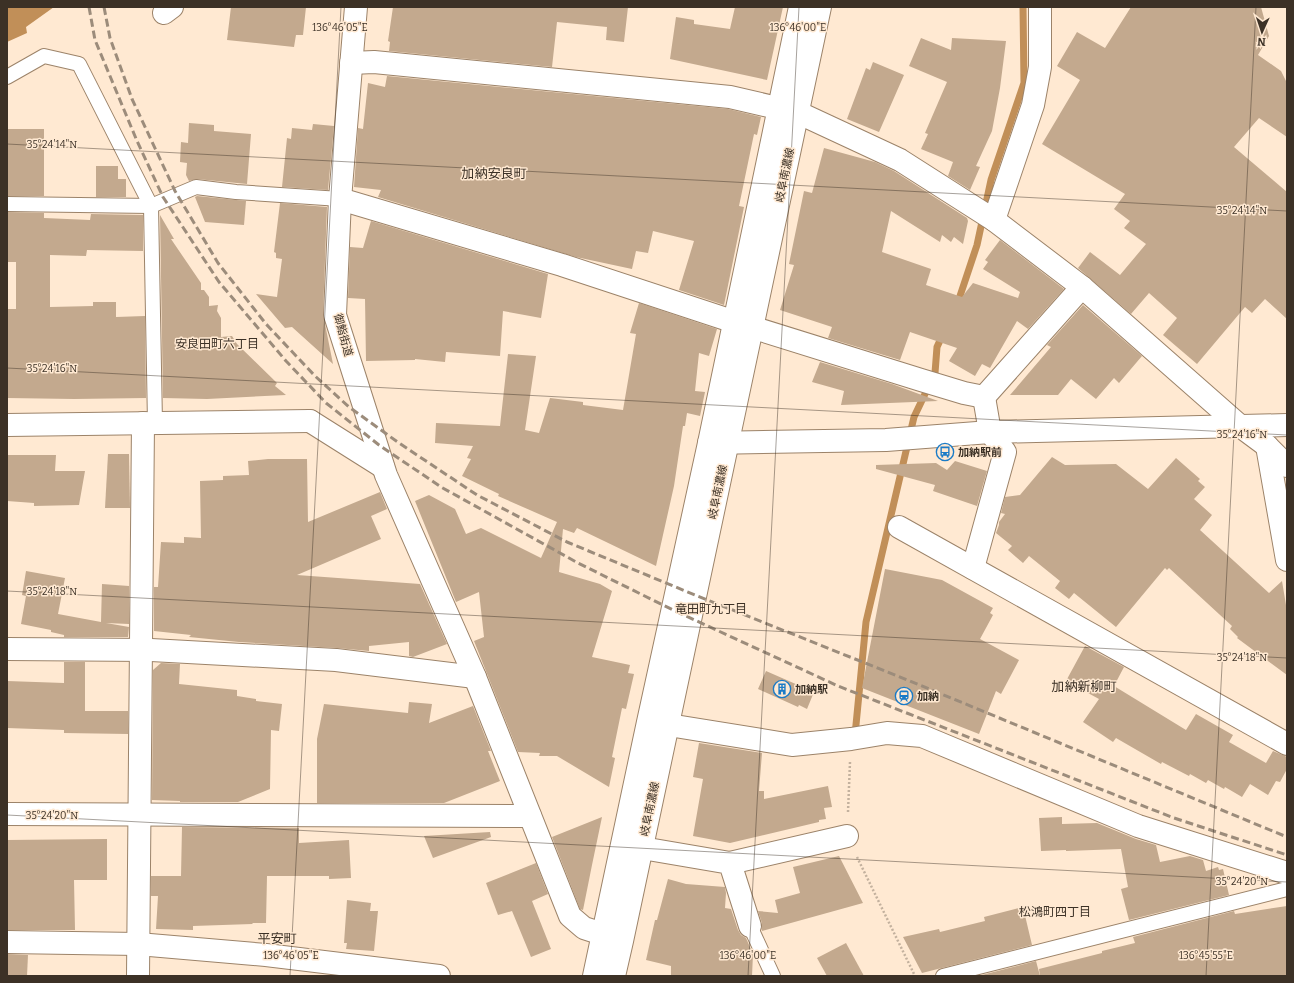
<svg xmlns="http://www.w3.org/2000/svg" width="1294" height="983" font-family="Bitter,'Noto Sans JP',serif">
  <rect width="100%" height="100%" fill="#ffe9d2"/>
  <path fill="#c18f58" d="M7 7H54L26 27 27 33 7 42Z"/>
  <g fill="none" stroke-linecap="round" stroke-linejoin="round">
    <g stroke="#c18f58" stroke-width="7">
      <path d="M957 305 977 245 991 180 1024 83 1023 7"/>
      <path d="M855 735 866 622 914 417 935 373 937 347 943 334"/>
    </g>
  </g>
  <g fill="#c3a98e">
    <path d="M231 7H306L303 35H296L294 47 227 40Z"/>
    <path d="M393 7H628L624 42 606 40 607 27 557 22 552 67 389 51 390 42 388 41Z"/>
    <path d="M735 7H783L767 80 670 59 676 17 694 20V24L730 29Z"/>
    <path d="M1131 7H1261L1269 36 1258 55 1281 71 1287 83V137L1259 118 1234 147 1287 192V319L1265 299 1252 313 1245 307 1197 364 1163 335 1177 318 1149 293 1131 314 1078 268 1090 252 1120 275 1146 244 1124 228 1130 221 1114 209 1125 194 1042 144 1080 80 1057 66 1077 32 1105 48Z"/>
    <path d="M921 38 951 50 952 38 1006 41 1000 88 992 131 976 166 980 167 970 190 948 176 953 162 921 149 928 134 925 133 947 82 909 66Z"/>
    <path d="M873 62 904 75 879 132 847 119 866 68 870 70Z"/>
    <path d="M387 76 728 109 761 117 757 135 754 134 739 206 744 207 724 305 679 290 694 241 653 231 648 253 636 251 632 269 576 257 378 197 381 190 354 187 358 128 363 129 368 83 385 87Z"/>
    <path d="M189 123 214 125V131L251 134 247 184 197 179 189 181 186 175 187 163 180 162 181 142 188 143Z"/>
    <path d="M313 124 334 126 328 190 282 187 287 138 291 139 292 128 312 130Z"/>
    <rect x="7" y="129" width="37" height="67"/>
    <path d="M824 148 875 162 894 171 967 218 968 221 963 244 954 237 951 242 942 235 940 242 891 211 882 252 931 269 926 285 962 297 973 283 1018 298 1020 292 983 269 988 262 985 260 1000 240 1064 289 1028 329 1017 321 990 368 982 364 975 376 949 361 957 348 910 332 900 360 828 338 832 327 780 310 794 265 789 264 804 191 812 193Z"/>
    <path d="M96 166H118V179H126V197H96Z"/>
    <path d="M197 196 246 201 244 225 205 222 195 197Z"/>
    <path d="M280 203 327 207 323 314 333 364 292 327 285 328 256 294 277 297 282 259 276 258V253L274 252Z"/>
    <path d="M7 212 44 213V218L90 220 91 214 143 215V251L87 250 86 256 50 255V307L93 306V302H116V317L145 316 146 398 74 399 7 398V309H16V262H7Z"/>
    <path d="M160 215 174 239H171L201 283V290H204L209 297V306L218 305 217 311 221 318V337L232 336 237 344 277 383 275 386 286 395 207 399 163 398Z"/>
    <path d="M371 221 548 274 541 318 503 311 500 356 446 352 445 362 415 359V360L366 361 365 299 348 298 350 247 363 248Z"/>
    <path d="M639 303 717 329 709 356 699 353 695 391 705 392 700 416 687 413 685 426H683L674 486 656 566 577 528 574 533 563 529 559 572 600 584 612 591 592 657 630 665 628 673 634 674 626 709 622 708 612 757 615 758 609 787 557 756H539L540 753 518 752 474 641 484 637 479 592 456 602 415 501 429 495 455 509 466 534 481 528 541 558 557 522 498 496 499 494 462 476 471 459 467 458 473 446 435 443 436 423 500 426 508 354 536 356 525 430 539 433 550 398 583 402V405L623 410 636 334 630 333Z"/>
    <path d="M1083 305 1142 356 1119 383 1114 378 1096 399 1071 379 1058 395H1010L1051 347 1047 345Z"/>
    <path d="M820 362 892 384 938 401 841 405 844 391 812 382Z"/>
    <path d="M108 454H129L130 508H105Z"/>
    <path d="M7 455H56L55 471H85L79 505 34 506V503L7 501Z"/>
    <path d="M1052 457 1065 465 1116 464 1148 489 1176 458 1200 479 1198 481 1205 487 1194 499 1212 515 1200 530 1269 593 1282 581 1287 611V675L1237 638 1238 637 1230 629 1232 626 1169 568 1167 570 1165 568 1116 627 1074 593 1069 599 1055 588 1060 581 1029 556 1023 563 1008 550 1012 546 996 533 999 525V522L1005 514 1001 513 1005 497 1020 495Z"/>
    <path d="M268 459H307L308 522 380 492 387 509 371 516 381 539 297 575 420 584 447 644 413 657 409 656V642L369 646V651L337 648 239 642 189 637 191 635 154 631V587H158L161 542 184 543V537L201 538 200 481 223 480V476L249 475 248 461Z"/>
    <path d="M955 461 987 471 977 506 933 491 935 485 876 469V465L936 463 947 470Z"/>
    <path d="M885 569 942 580 993 608 990 613 993 615 980 639 1019 660 1001 694 996 691 979 734 862 688Z"/>
    <path d="M26 571 65 578 58 614 101 622 102 584 129 586V624L106 623 129 627 128 637H64V635L51 632V630L21 624 26 596 22 595Z"/>
    <path d="M1085 646 1124 667 1114 686 1186 730 1196 714 1233 735 1229 742 1266 763 1273 751 1287 757V769L1280 782 1276 781 1268 795 1250 784 1242 797 1225 787 1224 789 1208 780 1206 783 1190 774 1189 776 1162 762 1161 764 1116 738 1113 742 1083 722 1099 699 1066 681Z"/>
    <path d="M64 662H85V711H128V734L64 733V730L7 728V681L64 683Z"/>
    <path d="M161 663 180 664 179 684 237 690V696L256 699V701L282 704 279 731 271 730 270 789 238 802H180V801L152 800 153 670Z"/>
    <path d="M766 671 814 692 807 709 799 705 798 707 758 689Z"/>
    <path d="M409 702 432 704 429 723 473 706 491 751H488L500 781 444 803H317V739L324 704 408 713Z"/>
    <path d="M699 743 762 753 759 791H764V799L828 786 832 807 824 808 826 819 819 820V822L730 843 693 836 703 779 693 777Z"/>
    <path d="M602 817 592 865 583 910 580 909 552 837Z"/>
    <path d="M1062 817V824L1097 823 1136 839 1156 845 1160 862 1190 856 1203 860 1206 871 1218 867 1219 870 1223 869 1229 895 1129 920 1121 889 1128 887 1121 849 1066 851V850L1041 851 1039 818Z"/>
    <path d="M182 827 299 828V843L349 840 351 878 329 879V876H267L266 923H253L252 924 193 926V930L156 929 158 896H151V876H181Z"/>
    <path d="M490 832 491 837 433 858 424 836Z"/>
    <path d="M107 839V880H74L75 930H7V840Z"/>
    <path d="M839 856 863 903 762 931V923L758 911 778 913 775 900 800 893 793 867Z"/>
    <path d="M536 863 548 894 532 901 551 949 531 957 512 911 498 915 486 883Z"/>
    <path d="M668 879 686 884 725 887 726 893 725 908 731 909 738 930 741 935 746 938 753 954 752 976H671V966L646 960 655 920H657Z"/>
    <path d="M347 900 371 903 370 911H378L374 951 346 949 347 943H344Z"/>
    <path d="M1287 906V976H1040L1039 969 1102 953V951L1135 943 1133 937 1234 911 1235 914Z"/>
    <path d="M1023 907 1032 945 922 973 903 937 939 929 940 932 985 921 984 917Z"/>
    <path d="M846 943 864 976H827L817 958Z"/>
    <path d="M7 954 28 955 27 976H7Z"/>
    <path d="M1036 961 1040 976H978Z"/>
  </g>
  <g fill="none" stroke-linecap="round" stroke-linejoin="round">
    <defs>
      <g id="service">
        <path d="M7 77 44 56 79 64 151 206 155 423"/>
        <path d="M7 204 151 206 196 187 236 192 340 199"/>
        <path d="M750 926 773 976"/>
        <path d="M943 976 1287 889"/>
      </g>
      <g id="minor">
        <path d="M356 7 340 199 335 315 386 475 475 677 570 916 584 928 621 940"/>
        <path d="M164 13 172 7"/>
        <path d="M351 63 374 62 730 97 799 113 900 160 994 220 1082 287 1240 426 1267 446 1287 466"/>
        <path d="M340 199 562 265 735 322 921 380 964 393 984 397"/>
        <path d="M994 220 1033 105 1040 67V7"/>
        <path d="M984 397 1082 287"/>
        <path d="M310 421 383 467"/>
        <path d="M1267 446 1287 560"/>
        <path d="M899 527 1287 744"/>
        <path d="M973 568 1005 452 990 432 984 397"/>
        <path d="M7 649 151 650 336 660 475 677"/>
        <path d="M650 722 792 745 851 739 887 733 922 736 1138 826 1287 873"/>
        <path d="M7 814 530 816"/>
        <path d="M642 848 730 863 750 926"/>
        <path d="M730 863 847 836"/>
        <path d="M7 942 138 944 266 955 439 976"/>
        <path d="M138 976 143 423"/>
      </g>
      <g id="tertiary">
        <path d="M7 425 310 421"/>
        <path d="M709 443 886 440 990 432 1287 425"/>
      </g>
      <g id="primary">
        <path d="M594 976 648 722 709 443 800 7"/>
        <path d="M614 976 622 941 820 7"/>
      </g>
    </defs>
    <use href="#service" stroke="#9c8369" stroke-width="16"/>
    <use href="#minor" stroke="#9c8369" stroke-width="24"/>
    <use href="#tertiary" stroke="#9c8369" stroke-width="24"/>
    <use href="#primary" stroke="#9c8369" stroke-width="24"/>
    <g stroke="#c3b19e" stroke-width="2.5" stroke-dasharray="2 2" stroke-linecap="butt">
      <path d="M848 812 850 762"/>
      <path d="M857 857 915 976"/>
    </g>
    <use href="#service" stroke="#fff" stroke-width="14"/>
    <use href="#minor" stroke="#fff" stroke-width="22"/>
    <use href="#tertiary" stroke="#fff" stroke-width="22"/>
    <use href="#primary" stroke="#fff" stroke-width="22"/>
    <g stroke="#9c8c7b" stroke-width="3" stroke-dasharray="8 4" stroke-linecap="butt">
      <path d="M89 7 95 40 137 141 163 197 219 282 286 361 326 403 379 445 441 487 578 563 673 610 838 686 1174 818 1287 855"/>
      <path d="M104 7 110 38 132 99 175 191 218 263 266 324 315 376 349 407 399 443 477 495 567 542 695 595 910 681 1287 837"/>
    </g>
  </g>
  <path fill="none" stroke="#3c3126" stroke-width="1" stroke-opacity="0.45" d="M7 144 1287 211M7 368 1287 435M7 591 1287 658M7 815 1287 882M290 976 341 7M748 976 799 7M1206 976 1256 7"/>
  <defs>
    <symbol id="bus-ring" viewBox="-11 -11 22 22"><circle r="9.5" fill="#ffe9d2" stroke="#1a7bc7" stroke-width="1.5"/><path d="M-5-6H5V4H4V6H2V4H-2V6H-4V4H-5ZM-3.5-4V0h7V-4ZM-3.5 1.2v1.5H-2V1.2ZM2 1.2v1.5H3.5V1.2Z" fill="#1a7bc7"/></symbol>
    <symbol id="building-ring" viewBox="-11 -11 22 22"><circle r="9.5" fill="#ffe9d2" stroke="#1a7bc7" stroke-width="1.5"/><path d="M-4-6H4V6H1V3H-1V6H-4ZM-2.5-4.3h1.7v1.8h-1.7ZM.8-4.3h1.7v1.8H.8ZM-2.5-1h1.7V.8h-1.7ZM.8-1h1.7V.8H.8Z" fill="#1a7bc7"/></symbol>
    <symbol id="station-ring" viewBox="-11 -11 22 22"><circle r="9.5" fill="#ffe9d2" stroke="#1a7bc7" stroke-width="1.5"/><path d="M-3-6H3Q5-6 5-4V2Q5 4 3 4L4.5 6H3L1.5 4h-3L-3 6H-4.5L-3 4Q-5 4-5 2V-4Q-5-6-3-6ZM-3.5-4v3h7v-3ZM-3.5 1v1.5H-2V1ZM2 1v1.5H3.5V1Z" fill="#1a7bc7"/></symbol>
  </defs>
  <g fill-rule="evenodd">
    <use href="#bus-ring" x="935" y="442" width="20" height="20"/>
    <use href="#building-ring" x="772" y="679" width="20" height="20"/>
    <use href="#station-ring" x="894" y="686" width="20" height="20"/>
  </g>
  <g text-anchor="middle" dominant-baseline="central" stroke-width="3" stroke-linejoin="round" paint-order="stroke">
    <g font-size="11" fill="#3c3126" stroke="#ffe9d2">
      <text transform="translate(785 175) rotate(-78)">岐阜南濃線</text>
      <text transform="translate(343 335) rotate(75)">御鮨街道</text>
      <text transform="translate(718 492) rotate(-78)">岐阜南濃線</text>
      <text transform="translate(650 809) rotate(-78)">岐阜南濃線</text>
    </g>
    <g font-size="11" font-weight="bold" fill="#3c3126" stroke="#ffe9d2" text-anchor="start">
      <text x="958" y="452">加納駅前</text>
      <text x="795" y="689">加納駅</text>
      <text x="917" y="696">加納</text>
    </g>
    <g font-size="12" fill="#3c3126" stroke="#ffe9d2">
      <text x="217" y="344">安良田町六丁目</text>
      <text x="711" y="609">竜田町九丁目</text>
      <text x="1055" y="912">松鴻町四丁目</text>
    </g>
    <g font-size="13" fill="#3c3126" stroke="#ffe9d2">
      <text x="494" y="173">加納安良町</text>
      <text x="1084" y="686">加納新柳町</text>
      <text x="277" y="938">平安町</text>
    </g>
  </g>
  <g font-size="10" text-anchor="middle" fill="#3c3126" stroke="#ffe9d2" stroke-width="3" stroke-linejoin="round" paint-order="stroke">
    <text x="340" y="31">136°46'05"E</text>
    <text x="798" y="31">136°46'00"E</text>
    <text x="52" y="148">35°24'14"N</text>
    <text x="1242" y="214">35°24'14"N</text>
    <text x="52" y="372">35°24'16"N</text>
    <text x="1242" y="438">35°24'16"N</text>
    <text x="52" y="595">35°24'18"N</text>
    <text x="1242" y="661">35°24'18"N</text>
    <text x="52" y="819">35°24'20"N</text>
    <text x="1242" y="885">35°24'20"N</text>
    <text x="291" y="959">136°46'05"E</text>
    <text x="748" y="959">136°46'00"E</text>
    <text x="1206" y="959">136°45'55"E</text>
  </g>
  <rect width="1294" height="983" fill="none" stroke="#3c3126" stroke-width="16"/>
  <g transform="translate(1262 32) rotate(183)" stroke="#ffe9d2" stroke-width="3" paint-order="stroke">
  <path d="M0-3L7 15L0 10L-7 15Z" fill="#3c3126"/>
  <text y="-6" font-size="11" font-weight="bold" text-anchor="middle" fill="#3c3126">N</text>
  </g>
</svg>
